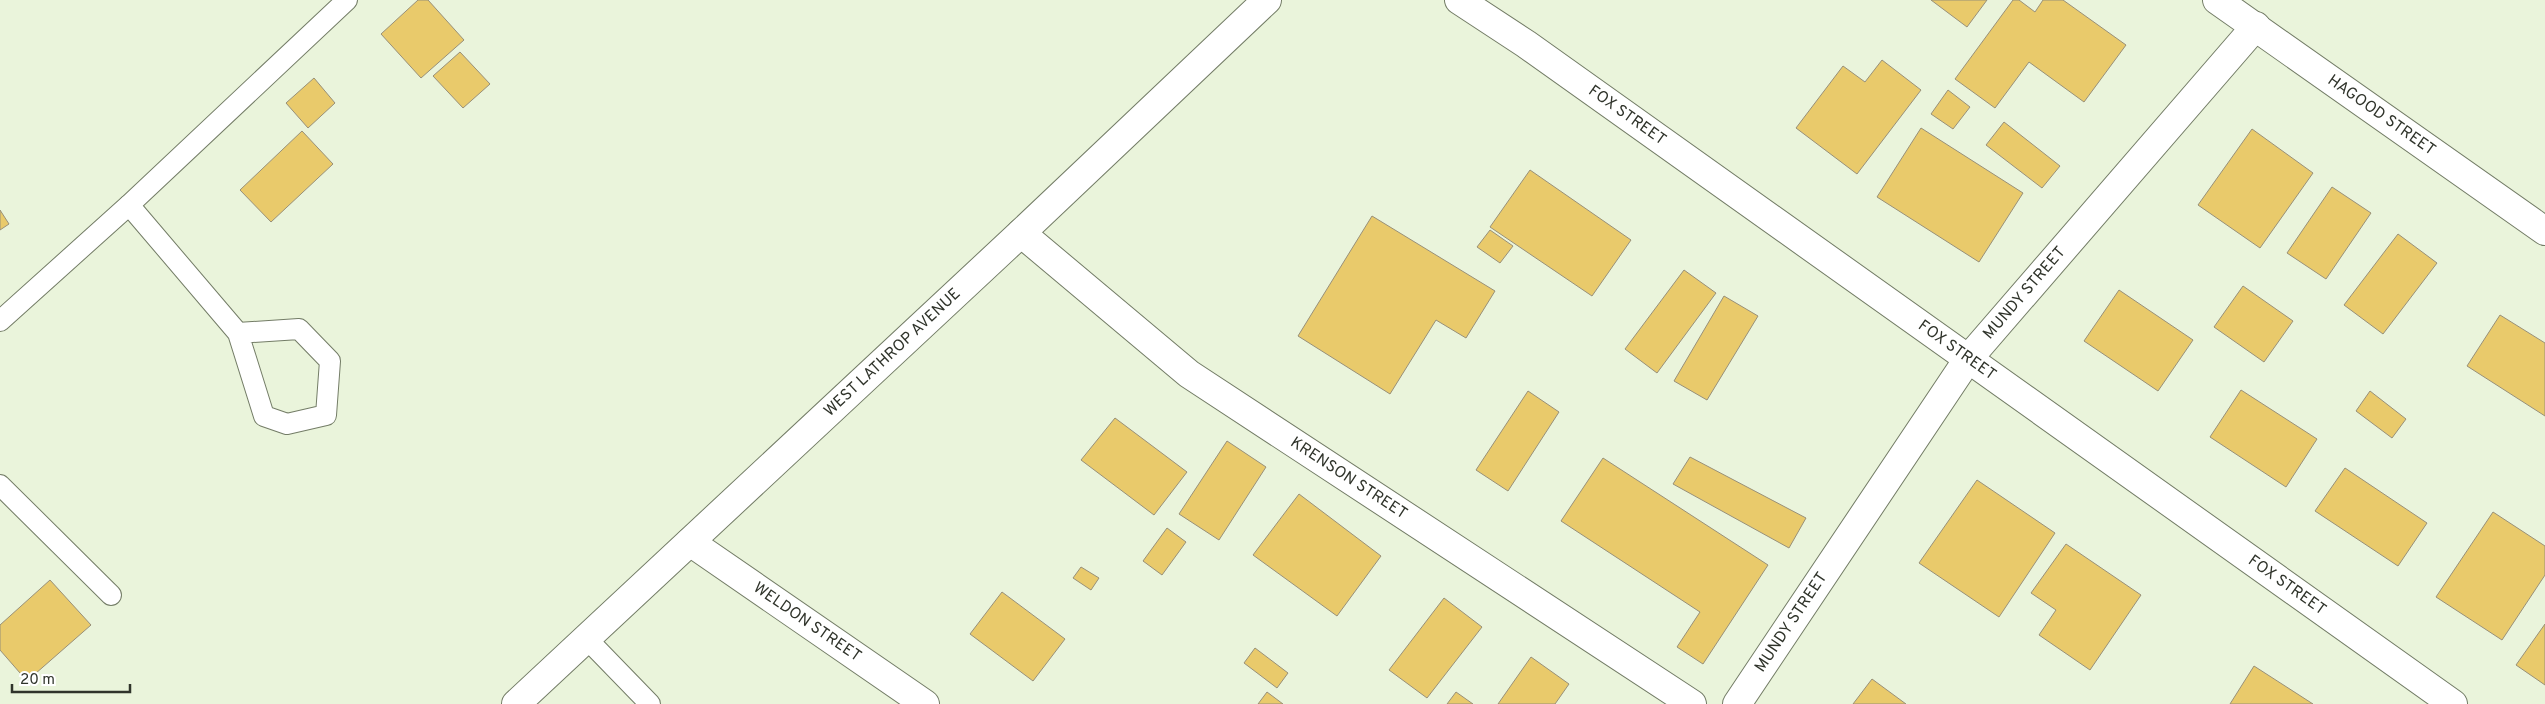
<svg xmlns="http://www.w3.org/2000/svg" width="2545" height="704" font-family="Overpass,sans-serif">
  <rect width="100%" height="100%" fill="#eaf4db"/>
  <g fill="#e9ca6b" stroke="#989079">
    <path d="M418 0H428L464 40 421 78 381 34Z"/>
    <path d="M1931 0H1987L1967 27Z"/>
    <path d="M2013 0H2019L2035 12 2043 0H2063L2126 45 2084 102 2029 62 1995 108 1955 79Z"/>
    <path d="M460 52 490 84 463 108 433 76Z"/>
    <path d="M1882 60 1921 90 1857 174 1796 128 1843 66 1865 82Z"/>
    <path d="M314 78 335 103 308 128 286 103Z"/>
    <path d="M1948 90 1970 107 1953 129 1931 114Z"/>
    <path d="M2004 122 2060 166 2042 188 1986 145Z"/>
    <path d="M1921 128 2023 193 1979 262 1877 197Z"/>
    <path d="M2252 129 2313 173 2260 248 2198 205Z"/>
    <path d="M302 131 333 164 271 222 240 190Z"/>
    <path d="M1530 170 1631 240 1592 296 1490 227Z"/>
    <path d="M2332 187 2371 213 2326 279 2287 253Z"/>
    <path d="M0 210 9 224 0 230Z"/>
    <path d="M1372 216 1495 291 1466 338 1436 320 1390 394 1298 336Z"/>
    <path d="M1490 230 1513 246 1500 263 1477 247Z"/>
    <path d="M2398 234 2437 263 2383 334 2344 305Z"/>
    <path d="M1684 270 1716 293 1657 373 1625 349Z"/>
    <path d="M2243 286 2293 321 2264 362 2214 327Z"/>
    <path d="M2119 290 2193 340 2158 391 2084 341Z"/>
    <path d="M1724 296 1758 316 1707 400 1674 381Z"/>
    <path d="M2500 315 2545 343V416L2467 366Z"/>
    <path d="M2241 390 2317 439 2286 487 2210 437Z"/>
    <path d="M1528 391 1559 412 1508 491 1476 470Z"/>
    <path d="M2370 391 2406 419 2392 438 2356 411Z"/>
    <path d="M1115 418 1187 472 1154 515 1081 460Z"/>
    <path d="M1227 441 1266 467 1219 540 1179 514Z"/>
    <path d="M1690 457 1806 518 1789 548 1673 484Z"/>
    <path d="M1603 458 1768 565 1703 664 1677 647 1700 612 1561 521Z"/>
    <path d="M2345 468 2427 523 2398 566 2315 511Z"/>
    <path d="M1977 480 2055 533 1999 617 1919 563Z"/>
    <path d="M1299 494 1381 556 1337 616 1253 555Z"/>
    <path d="M2493 512 2545 546V575L2502 640 2436 597Z"/>
    <path d="M1167 528 1186 542 1162 575 1143 561Z"/>
    <path d="M2066 544 2141 595 2090 670 2039 635 2056 610 2031 593Z"/>
    <path d="M1081 567 1099 578 1091 590 1073 578Z"/>
    <path d="M50 580 91 625 27 681 0 650V625Z"/>
    <path d="M1002 592 1065 639 1033 681 970 634Z"/>
    <path d="M1444 598 1482 627 1427 698 1389 670Z"/>
    <path d="M2545 624V685L2516 665Z"/>
    <path d="M1255 648 1288 673 1277 688 1244 663Z"/>
    <path d="M1531 657 1569 684 1555 704H1498Z"/>
    <path d="M2254 666 2313 704H2230Z"/>
    <path d="M1872 679 1906 704H1853Z"/>
    <path d="M1267 692 1283 704H1258Z"/>
    <path d="M1456 692 1473 704H1447Z"/>
  </g>
  <g fill="none" stroke-linecap="round" stroke-linejoin="round">
    <defs>
      <g id="service">
        <path d="M129 205 238 333 264 416 287 424 326 415 330 361 299 329 238 333"/>
        <path d="M0 321 129 205 347 0"/>
        <path d="M0 485 111 595"/>
        <path d="M586 638 650 704"/>
      </g>
      <g id="minor">
        <path id="s1" d="M1459 0 1526 44 2453 704"/>
        <path id="s2" d="M2217 0 2545 231"/>
        <path id="s3" d="M1021 233 1189 374 1692 704"/>
        <path id="s4" d="M690 542 925 704"/>
        <path id="s5" d="M1737 704 1968 359 2256 26"/>
      </g>
      <g id="tertiary">
        <path id="s6" d="M516 704 1021 233 1267 0"/>
      </g>
    </defs>
    <use href="#service" stroke="#737c66" stroke-width="22"/>
    <use href="#minor" stroke="#737c66" stroke-width="30"/>
    <use href="#tertiary" stroke="#737c66" stroke-width="30"/>
    <use href="#service" stroke="#fff" stroke-width="20"/>
    <use href="#minor" stroke="#fff" stroke-width="28"/>
    <use href="#tertiary" stroke="#fff" stroke-width="28"/>
  </g>
  <g text-anchor="middle" dominant-baseline="central" stroke-width="4" stroke-linejoin="round" paint-order="stroke">
    <g font-size="16" fill="#30342b" stroke="#fff">
      <text stroke="none"><textPath href="#s2" startOffset="201">HAGOOD STREET</textPath></text>
      <text stroke="none"><textPath href="#s1" startOffset="204">FOX STREET</textPath></text>
      <text stroke="none"><textPath href="#s5" startOffset="502">MUNDY STREET</textPath></text>
      <text stroke="none"><textPath href="#s1" startOffset="609">FOX STREET</textPath></text>
      <text stroke="none"><textPath href="#s6" startOffset="515">WEST LATHROP AVENUE</textPath></text>
      <text stroke="none"><textPath href="#s3" startOffset="410">KRENSON STREET</textPath></text>
      <text stroke="none"><textPath href="#s1" startOffset="1014">FOX STREET</textPath></text>
      <text stroke="none"><textPath href="#s4" startOffset="142">WELDON STREET</textPath></text>
      <text stroke="none"><textPath href="#s5" startOffset="98">MUNDY STREET</textPath></text>
    </g>
  </g>
  <path d="M12 684v8h118v-8" fill="none" stroke="#30342b" stroke-width="2.5"/>
  <text x="20" y="684" font-size="15" fill="#30342b" stroke="#ffffff" stroke-width="4" paint-order="stroke">20 m</text>
</svg>
